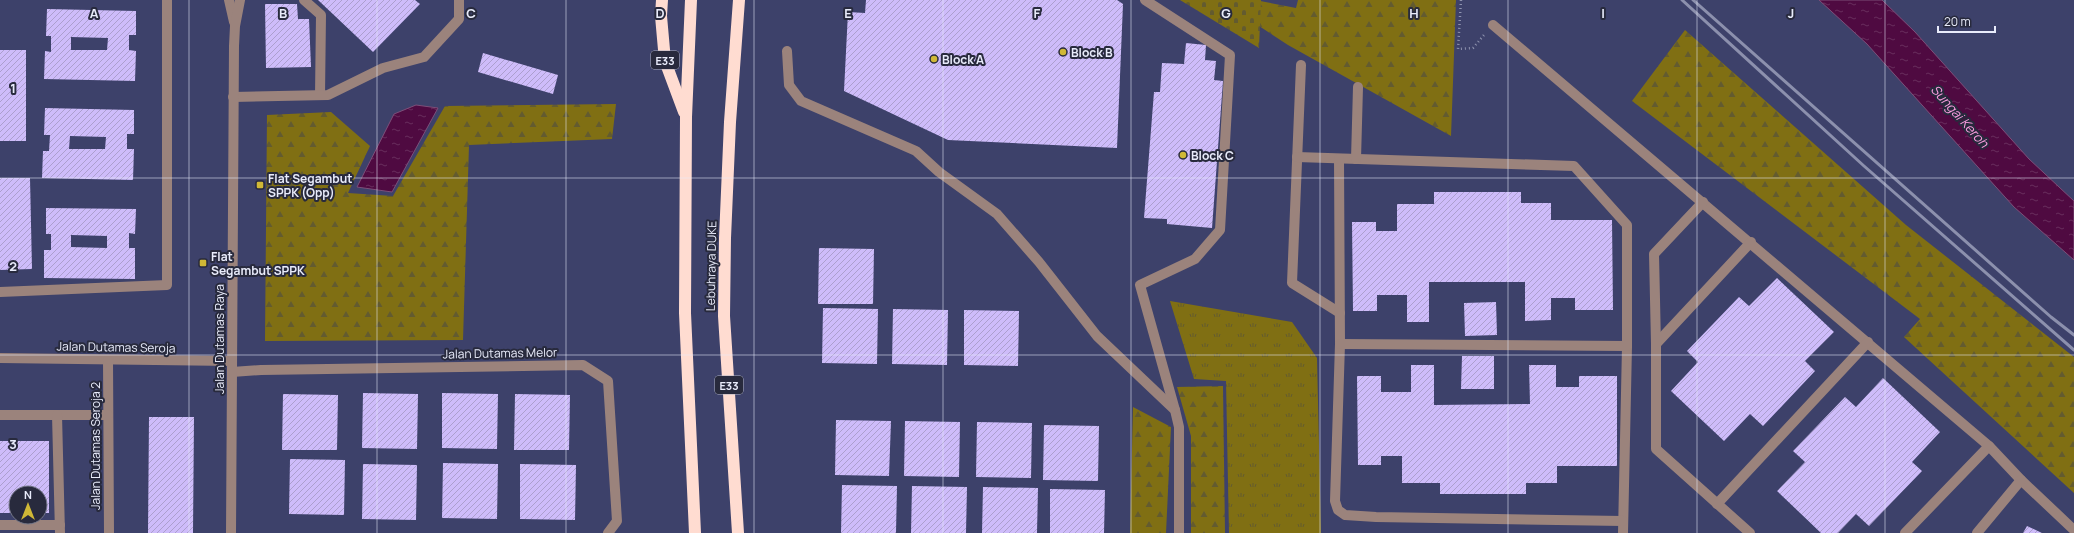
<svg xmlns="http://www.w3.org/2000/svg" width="2074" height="533" font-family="Manrope,sans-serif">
  <defs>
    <pattern id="grass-tufts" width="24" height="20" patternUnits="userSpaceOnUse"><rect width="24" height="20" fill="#806f13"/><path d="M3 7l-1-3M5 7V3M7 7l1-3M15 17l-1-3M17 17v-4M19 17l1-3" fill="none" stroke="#635b2f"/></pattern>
    <pattern id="forest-firs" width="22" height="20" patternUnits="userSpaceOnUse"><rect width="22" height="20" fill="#806f13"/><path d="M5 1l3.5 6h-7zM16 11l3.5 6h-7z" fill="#635b2f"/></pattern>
    <pattern id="cemetery-stones" width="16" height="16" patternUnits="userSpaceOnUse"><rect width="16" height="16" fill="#806f13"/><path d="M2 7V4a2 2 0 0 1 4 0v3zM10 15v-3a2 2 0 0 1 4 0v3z" fill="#635b2f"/></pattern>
    <pattern id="water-ripples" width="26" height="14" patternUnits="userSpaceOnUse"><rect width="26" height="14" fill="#4f0a41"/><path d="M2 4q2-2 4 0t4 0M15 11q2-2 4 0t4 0" fill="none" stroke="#682e5d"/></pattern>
    <pattern id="building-hatch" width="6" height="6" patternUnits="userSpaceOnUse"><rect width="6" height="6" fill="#cebcfa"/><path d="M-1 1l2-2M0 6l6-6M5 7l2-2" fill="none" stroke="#ac9fce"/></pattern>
  </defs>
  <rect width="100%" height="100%" fill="#3d416a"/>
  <path fill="url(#grass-tufts)" d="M1170 301 1292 322 1317 358 1321 533H1229L1226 381 1194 379Z"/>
  <g fill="url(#forest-firs)">
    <path d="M1255 0 1296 8 1298 0H1456L1451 136 1288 45 1250 20Z"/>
    <path d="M1685 30 1906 225 2074 357V493L1904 337 1920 319 1632 101Z"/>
    <path d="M616 104 612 139 469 145 463 340 265 341 267 115 331 112 370 146 348 193 393 196 445 106Z"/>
    <path d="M1223 386 1225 533H1191V436L1177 387Z"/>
    <path d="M1133 407 1171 427 1166 533H1130Z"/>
  </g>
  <path fill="url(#cemetery-stones)" d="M1180 0H1261L1259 48Z"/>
  <g fill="url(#water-ripples)" stroke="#7d4e79">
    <path d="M1819 0H1882L1915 32 2029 159 2074 201V260L2014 207 1867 44Z"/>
    <path d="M416 105 438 108 392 192 357 187 394 114Z"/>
  </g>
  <g fill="url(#building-hatch)" fill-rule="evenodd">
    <path d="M318 0H415L420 4 373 52Z"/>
    <path d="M866 0H1117L1123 4 1117 148 948 140 844 91 848 12 865 13Z"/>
    <path d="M265 4H297L298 19H309L311 67 266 68Z"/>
    <path d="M47 9 136 11V35H129V50L136 51 135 81 44 79 45 51 51 52V36H46ZM71 37 108 38 107 50H71Z"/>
    <path d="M1186 43 1206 45 1205 60 1216 61 1214 80 1223 81 1212 228 1167 224V219L1144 218 1154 92H1160L1162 63 1184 64Z"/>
    <rect x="0" y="50" width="26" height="91"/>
    <path d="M483 53 558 75 553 94 478 72Z"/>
    <path d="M45 108 134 110V134H127V149H134L133 180 42 178 43 151H49L50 135H44ZM70 136 106 137 105 149H69Z"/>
    <path d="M0 178H30L32 269 0 270Z"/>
    <path d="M1434 192H1521V203H1551V220H1612L1613 310H1575V298H1551V320L1525 321V282H1429V322H1407V295H1377V311H1353L1352 222H1376V231H1397V204H1434Z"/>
    <path d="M46 208 136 209 135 234 129 233V248H135V279L44 278V250H51V234H46ZM71 235 107 236V248L71 247Z"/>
    <path d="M819 248 874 249 873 304H818Z"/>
    <path d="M1777 278 1834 332 1805 361 1815 371 1763 426 1750 414 1724 441 1671 391 1698 362 1687 351 1739 297 1749 306Z"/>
    <path d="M1496 302 1497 335 1465 336 1464 303Z"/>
    <path d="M823 308 878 309 877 364 822 363Z"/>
    <path d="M893 309 948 310 947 365 892 364Z"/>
    <path d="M964 310 1019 311 1018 366 964 365Z"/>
    <path d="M1462 356H1494V389H1461Z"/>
    <path d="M1411 365H1434V405L1530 404 1529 365H1556V387H1579V376H1617V466H1557V483H1526V494H1440V483H1402V456H1381V465H1358L1357 376H1381V392H1411Z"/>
    <path d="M1883 378 1940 432 1912 462 1922 471 1869 526 1856 514 1838 533H1821L1777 491 1805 462 1793 451 1845 397 1856 407Z"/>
    <path d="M363 393 418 394 417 449 362 448Z"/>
    <path d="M442 393 498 394 497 449 442 448Z"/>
    <path d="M283 394 338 395 337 450H282Z"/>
    <path d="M515 394 570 395 569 450H514Z"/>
    <path d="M149 417H194L193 533H148Z"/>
    <path d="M836 420 891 421 889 476 835 475Z"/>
    <path d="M905 421 960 422 959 477 904 476Z"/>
    <path d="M977 422 1032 423 1031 478 976 477Z"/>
    <path d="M1044 425 1099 426 1098 481 1043 480Z"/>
    <path d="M0 441H49V513H40V493H16V513H0Z"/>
    <path d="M290 459 345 460 344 515 289 514Z"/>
    <path d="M443 463 498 464 497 519 442 518Z"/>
    <path d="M363 464 417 465 416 520 362 519Z"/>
    <path d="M520 464 576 465 575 520 520 519Z"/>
    <path d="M842 485 897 486 896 533H841Z"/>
    <path d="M912 486 967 487 966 533H911Z"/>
    <path d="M983 487 1038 488 1037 533H982Z"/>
    <path d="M1050 489 1105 490 1104 533H1050Z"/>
    <path d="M2027 526 2042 533H2023Z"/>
  </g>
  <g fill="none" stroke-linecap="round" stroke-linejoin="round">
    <path stroke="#8f93af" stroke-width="2.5" stroke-dasharray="1 3" stroke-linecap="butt" d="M1461 0 1458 49 1473 48 1484 35"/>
    <g stroke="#9b837c" stroke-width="10">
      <path d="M229 0 234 22"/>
      <path d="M304 0 321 15 320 95"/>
      <path d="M1145 0 1230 55 1220 230 1195 259 1140 285 1175 410"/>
      <path d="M1493 25 1989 446 2021 480 2074 530"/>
      <path d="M787 51 789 85 801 101 916 151 939 172 997 214 1039 262 1097 336 1175 410 1179 427V533"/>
      <path d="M1301 65 1292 283 1340 313"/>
      <path d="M233 97 328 95 383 68 424 57 459 19V0"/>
      <path d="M1297 157 1574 166 1627 225V346L1623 533"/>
      <path d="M1339 159 1340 344 1335 501 1338 510 1345 515 1376 517 1623 521"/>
      <path d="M1356 159 1358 87"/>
      <path d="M0 292 167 285V0"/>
      <path d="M1340 344 1627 346"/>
      <path d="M1656 344 1654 254 1703 202"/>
      <path d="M0 358 232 361"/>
      <path d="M108 360 109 533"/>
      <path d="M232 372 261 370 583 365 608 381 617 521 608 533"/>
      <path d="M0 415H108"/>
      <path d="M57 415 60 533"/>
      <path d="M1717 504 1868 342"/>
      <path d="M0 525H60"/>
      <path d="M231 533 234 46 235 26 240 0"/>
      <path d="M1750 533 1656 449V344L1751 242"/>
      <path d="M1905 533 1989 446"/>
      <path d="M1977 533 2021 480"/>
    </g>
    <g stroke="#ffdcd1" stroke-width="12">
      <path d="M662 0 661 16 665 61 684 112"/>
      <path d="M691 0 686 117 685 313 695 533"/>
      <path d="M738 533 724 316 725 238 730 122 739 0"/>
    </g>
    <g stroke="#8c90ad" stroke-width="3">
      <path d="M1682 0 1864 166 2074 350"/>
      <path d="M1693 0 2051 317 2074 335"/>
    </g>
  </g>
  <path fill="none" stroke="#e9ecfb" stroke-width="1" stroke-opacity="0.55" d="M189 0V533M377 0V533M566 0V533M754 0V533M943 0V533M1131 0V533M1320 0V533M1508 0V533M1697 0V533M1885 0V533M0 178H2074M0 355H2074"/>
  <g fill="#d0b836" stroke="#282a3d" stroke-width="1.5">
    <circle cx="1063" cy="52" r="4"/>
    <circle cx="934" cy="59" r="4"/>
    <circle cx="1183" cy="155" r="4"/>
    <rect x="256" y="181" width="8" height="8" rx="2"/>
    <rect x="199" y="259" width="8" height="8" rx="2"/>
  </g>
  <g text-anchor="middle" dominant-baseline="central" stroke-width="4" stroke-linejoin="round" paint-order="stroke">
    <g fill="#282a3d" stroke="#afb2c2" stroke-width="1">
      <rect x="651" y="51" width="28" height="18" rx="3"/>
      <rect x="715" y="376" width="28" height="18" rx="3"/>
    </g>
    <g font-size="11" font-weight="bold" fill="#e9ecfb">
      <text x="665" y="60">E33</text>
      <text x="729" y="385">E33</text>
    </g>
    <g font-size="12" font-weight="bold" fill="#e9ecfb" stroke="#282a3d" text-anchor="start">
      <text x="1071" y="52">Block B</text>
      <text x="942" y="59">Block A</text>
      <text x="1191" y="155">Block C</text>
      <text x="268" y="178">Flat Segambut<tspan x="268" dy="14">SPPK (Opp)</tspan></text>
      <text x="211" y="256">Flat<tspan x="211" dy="14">Segambut SPPK</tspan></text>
    </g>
    <g font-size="12" fill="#e9ecfb" stroke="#282a3d">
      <text transform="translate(711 266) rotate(-89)">Lebuhraya DUKE</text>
      <text transform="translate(219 339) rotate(-90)">Jalan Dutamas Raya</text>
      <text transform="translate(116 347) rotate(1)">Jalan Dutamas Seroja</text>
      <text transform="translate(500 353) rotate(-1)">Jalan Dutamas Melor</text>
      <text transform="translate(95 446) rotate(-90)">Jalan Dutamas Seroja 2</text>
    </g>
    <g font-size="13" font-style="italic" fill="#fb9ce0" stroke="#282a3d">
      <text transform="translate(1960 116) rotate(48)">Sungai Keroh</text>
    </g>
  </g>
  <g font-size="13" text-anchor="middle" font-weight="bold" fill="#e9ecfb" stroke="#282a3d" stroke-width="4" stroke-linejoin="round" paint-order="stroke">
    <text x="94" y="18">A</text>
    <text x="283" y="18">B</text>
    <text x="471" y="18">C</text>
    <text x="660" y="18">D</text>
    <text x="848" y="18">E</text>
    <text x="1037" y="18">F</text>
    <text x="1226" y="18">G</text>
    <text x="1414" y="18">H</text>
    <text x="1603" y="18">I</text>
    <text x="1791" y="18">J</text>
    <text x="13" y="93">1</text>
    <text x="13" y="271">2</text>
    <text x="13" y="449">3</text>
  </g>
  <g transform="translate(28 505)"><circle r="19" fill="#282a3d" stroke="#757889"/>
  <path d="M0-3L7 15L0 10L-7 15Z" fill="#d0b836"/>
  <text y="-6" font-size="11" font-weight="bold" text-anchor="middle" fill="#e9ecfb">N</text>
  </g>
  <path d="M1938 26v6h57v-6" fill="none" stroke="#e9ecfb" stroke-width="2"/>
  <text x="1944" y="26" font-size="12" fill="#e9ecfb" stroke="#282a3d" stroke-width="3" paint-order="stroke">20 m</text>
</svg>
